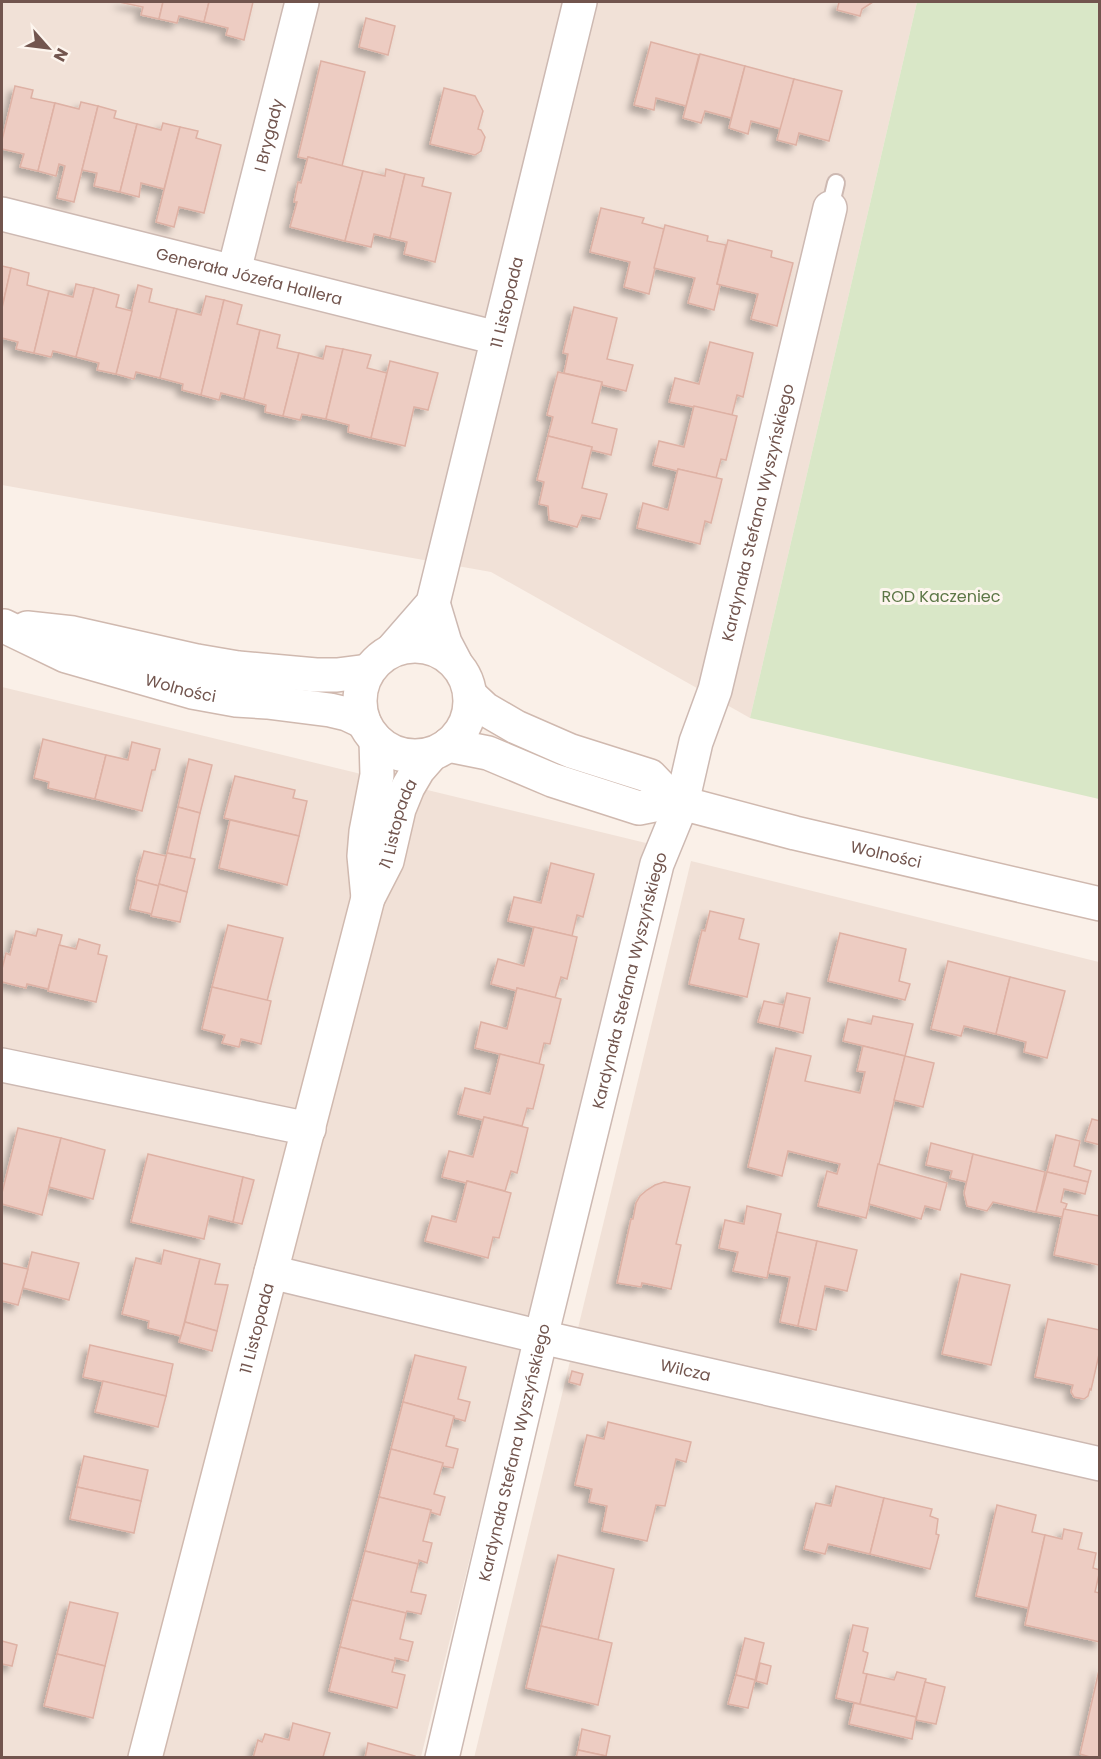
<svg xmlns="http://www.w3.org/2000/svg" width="1101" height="1759" font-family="Poppins,sans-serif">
  <defs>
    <filter id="shadow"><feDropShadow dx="-5.5" dy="5.5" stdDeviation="3" flood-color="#0004"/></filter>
  </defs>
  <rect width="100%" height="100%" fill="#faf0e8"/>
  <g fill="#f1e1d7">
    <path d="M2 2H917L750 718 491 572 2 485Z"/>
    <path d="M2 687 646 843 421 1757 2 1758Z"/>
    <path d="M691 861 1099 962V1757L474 1758Z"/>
  </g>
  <path fill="#d9e7c7" d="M917 2H1099V799L750 718Z"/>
  <g fill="#edccc2" stroke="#deb1a4" stroke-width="1.5" filter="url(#shadow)">
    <path d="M119 2H163L159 19 141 15 143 7Z"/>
    <path d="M163 2H209L204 22 179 16 177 23 159 19Z"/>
    <path d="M209 2H253L244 40 226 35 228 28 204 22Z"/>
    <path d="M839 2H873L862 9 860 16 837 10Z"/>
    <path d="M366 18 395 26 388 55 359 47Z"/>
    <path d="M651 42 699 55 686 106 656 98 654 110 634 105Z"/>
    <path d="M700 54 745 66 731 118 705 111 701 123 683 118Z"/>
    <path d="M321 61 365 72 342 166 308 157 307 159 298 157Z"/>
    <path d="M745 66 794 79 781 129 751 121 748 134 729 128Z"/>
    <path d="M794 79 842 91 829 141 799 133 796 145 777 140Z"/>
    <path d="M15 86 33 90 31 98 55 103 38 171 20 167 24 154 2 149V140Z"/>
    <path d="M444 88 475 96 483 111 478 129 481 130 485 137 481 151 475 155 430 144Z"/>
    <path d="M81 102 98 106 74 202 57 198 65 166 59 164 56 176 38 171 55 103 79 109Z"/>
    <path d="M98 106 116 111 114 118 137 124 120 192 94 186 97 173 82 170Z"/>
    <path d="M163 123 180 127 164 189 141 183 139 197 120 192 137 124 161 130Z"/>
    <path d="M180 127 198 131 196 138 221 145 204 213 179 207 174 227 156 222Z"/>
    <path d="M308 157 363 171 345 241 290 227 297 202H294L298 182 301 183Z"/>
    <path d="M386 169 405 174 390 238 374 234 371 247 345 241 363 171 385 176Z"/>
    <path d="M405 174 424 178 422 186 451 193 435 262 404 254 407 242 390 238Z"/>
    <path d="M601 208 644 218 642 223 664 229 649 294 624 287 630 262 590 252Z"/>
    <path d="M665 225 708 236 707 241 726 245 717 284 720 285 714 310 688 303 695 278 654 268Z"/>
    <path d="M728 240 772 251 771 257 793 263 777 326 751 319 758 294 717 284Z"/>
    <path d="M2 266 11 268 2 308Z"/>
    <path d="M11 268 29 273 27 285 49 291 34 353 16 349 18 342 2 338V308Z"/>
    <path d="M76 284 94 288 76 357 53 351 51 357 34 353 49 291 73 297Z"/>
    <path d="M138 285 152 289 149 302 177 309 160 378 136 372 134 379 116 374Z"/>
    <path d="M94 288 119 295 116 307 132 311 116 374 97 370 99 363 76 357Z"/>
    <path d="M206 296 224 300 201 395 182 390 183 384 160 378 177 309 201 315Z"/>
    <path d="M224 300 242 305 237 324 260 330 244 399 221 393 219 400 201 395Z"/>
    <path d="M574 307 617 318 607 359 633 365 626 391 602 385V382L564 373 568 354 563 353Z"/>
    <path d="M260 330 280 335 277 348 299 353 283 416 265 412 266 405 244 399Z"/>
    <path d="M710 342 753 353 743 397 737 395 732 415 669 402 675 378 699 384Z"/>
    <path d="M326 346 343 349 326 419 302 414 300 420 283 416 299 353 323 359Z"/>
    <path d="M343 349 371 355 367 368 387 373 371 438 348 432 349 425 326 419Z"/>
    <path d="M390 361 438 373 428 410 414 407 405 446 371 438Z"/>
    <path d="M558 372 602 382 592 423 617 429 611 455 591 450 592 447 548 436 553 417 547 415Z"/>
    <path d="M694 406 737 416 726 460 721 459 716 478 678 469 677 471 653 465 659 441 684 447Z"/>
    <path d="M548 436 592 447 582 488 607 494 600 519 582 515 577 527 549 520 548 506 539 504 544 482 537 480Z"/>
    <path d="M678 469 722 479 711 523 705 521 700 544 637 528 643 503 668 510Z"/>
    <path d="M43 739 106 755 95 799 48 788 49 782 34 778Z"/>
    <path d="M132 742 160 749 155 770H152L142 811 95 799 106 755 128 760Z"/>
    <path d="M189 759 212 765 200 813 178 807Z"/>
    <path d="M235 776 295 790 293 798 307 801 299 836 224 818Z"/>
    <path d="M178 807 200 813 190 858 167 853Z"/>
    <path d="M230 820 299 836 287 885 219 868Z"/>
    <path d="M144 851 166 856 159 886 136 880Z"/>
    <path d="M167 853 195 859 187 892 159 884Z"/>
    <path d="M551 863 594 874 583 917 577 915 572 936 508 921 514 897 541 903Z"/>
    <path d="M137 880 159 886 152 914 130 909Z"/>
    <path d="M159 884 187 892 180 922 151 916Z"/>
    <path d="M710 911 744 919 739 939 759 944 747 997 689 984 702 930 705 931Z"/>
    <path d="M228 925 283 938 267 1001 212 987Z"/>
    <path d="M534 927 577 937 567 979 561 977 555 998 517 988V991L491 984 498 959 524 966Z"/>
    <path d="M38 929 62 935 48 989 27 984 26 988 2 982V969L6 953 10 955 16 931 36 936Z"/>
    <path d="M840 933 906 949 899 981 910 984 905 1000 828 981Z"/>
    <path d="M79 939 100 945 98 954 107 956 96 1002 48 991 59 945 76 949Z"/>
    <path d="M948 961 1010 977 996 1034 964 1026 961 1036 931 1029Z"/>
    <path d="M1010 977 1065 991 1047 1058 1024 1052 1026 1042 996 1034Z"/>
    <path d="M212 987 271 1001 261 1044 241 1039 239 1047 222 1043 225 1035 202 1029Z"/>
    <path d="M517 988 561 999 550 1044 544 1043 539 1064 475 1048 481 1022 507 1029Z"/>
    <path d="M787 993 810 998 803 1033 779 1027Z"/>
    <path d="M764 1001 784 1005 779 1027 758 1022Z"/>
    <path d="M873 1016 913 1024 905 1056 843 1041 848 1019 871 1024Z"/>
    <path d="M863 1046 905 1056 866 1218 818 1206 827 1171 837 1174 840 1164 788 1151 782 1176 748 1167 776 1048 811 1056 805 1081 860 1093 865 1072 857 1071Z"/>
    <path d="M500 1054 544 1065 533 1109 527 1108 522 1126 484 1117 483 1120 458 1114 465 1088 490 1094Z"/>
    <path d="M905 1056 934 1063 923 1107 894 1100Z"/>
    <path d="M484 1117 528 1128 517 1173 511 1171 505 1191 467 1181 466 1183 442 1177 449 1151 473 1157Z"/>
    <path d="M1092 1119 1100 1121V1145L1085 1141Z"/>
    <path d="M18 1128 61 1138 42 1215 2 1204V1193Z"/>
    <path d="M1056 1135 1080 1141 1074 1166 1091 1171 1088 1182 1047 1172Z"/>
    <path d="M61 1138 105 1150 93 1199 49 1187Z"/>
    <path d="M931 1143 973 1154 967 1182 950 1178 952 1171 926 1165Z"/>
    <path d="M148 1154 243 1177 233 1222 209 1216 204 1239 131 1222Z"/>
    <path d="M973 1154 1045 1172 1036 1212 993 1202 987 1211 967 1206 964 1193Z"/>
    <path d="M878 1164 947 1183 940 1210 925 1206 921 1219 869 1204Z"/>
    <path d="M1047 1172 1088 1182 1085 1194 1064 1189 1061 1202 1067 1204 1062 1217 1036 1212Z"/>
    <path d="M243 1177 254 1180 242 1224 233 1222Z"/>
    <path d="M467 1181 511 1193 499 1238 493 1237 488 1258 425 1241 432 1216 456 1222Z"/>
    <path d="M664 1182 690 1187 676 1244 681 1245 671 1289 642 1283 641 1287 617 1283 631 1219H633L636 1203 640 1196 647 1190 655 1185Z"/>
    <path d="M747 1206 781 1214 767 1278 733 1271 738 1252 719 1248 725 1220 744 1224Z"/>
    <path d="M1064 1209 1100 1216 1099 1265 1054 1255Z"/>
    <path d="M777 1232 817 1241 798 1326 780 1322 790 1277 768 1273Z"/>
    <path d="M817 1241 857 1250 847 1291 825 1286 816 1330 798 1326Z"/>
    <path d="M164 1250 200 1259 181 1336 148 1328 149 1321 122 1314 136 1258 161 1264Z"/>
    <path d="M32 1252 79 1263 69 1300 23 1288Z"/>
    <path d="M200 1259 220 1264 215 1284 228 1285 217 1331 185 1322Z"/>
    <path d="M2 1263 28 1269 18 1305 2 1301Z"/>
    <path d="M961 1274 1010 1285 991 1365 942 1354Z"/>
    <path d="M1048 1319 1100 1330V1350L1091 1390 1090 1389 1088 1396 1084 1399 1074 1397 1071 1392 1073 1385 1035 1377Z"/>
    <path d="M185 1322 217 1331 212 1351 179 1342Z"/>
    <path d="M90 1345 173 1364 166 1396 83 1377Z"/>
    <path d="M415 1355 466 1367 458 1399 470 1402 465 1421 454 1418V1416L403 1402Z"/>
    <path d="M572 1371 583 1374 580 1385 569 1382Z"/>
    <path d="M103 1381 166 1396 158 1427 95 1412Z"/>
    <path d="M403 1402 454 1416 446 1446 458 1449 453 1468 442 1466 443 1463 391 1449Z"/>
    <path d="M608 1422 691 1442 686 1462 676 1459 665 1506 656 1505 647 1541 602 1531 607 1506 589 1502 592 1489 575 1485 587 1435 604 1439Z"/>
    <path d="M391 1449 443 1463 434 1494 445 1497 440 1515 430 1512 431 1510 379 1497Z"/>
    <path d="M84 1456 148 1470 141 1501 77 1487Z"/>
    <path d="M836 1486 884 1498 870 1554 828 1544 825 1554 804 1549 816 1503 831 1506Z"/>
    <path d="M77 1487 141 1501 134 1533 70 1519Z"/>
    <path d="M379 1497 431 1510 423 1541 432 1543 427 1563 419 1560 418 1564 365 1551Z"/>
    <path d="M884 1498 932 1509 930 1516 938 1519 936 1534 939 1535 930 1569 870 1554Z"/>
    <path d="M997 1505 1036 1515 1032 1532 1045 1535 1028 1608 976 1596Z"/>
    <path d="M1064 1529 1082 1533 1078 1549 1096 1553 1093 1568 1100 1570 1095 1592 1100 1593V1642L1025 1625 1045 1535 1062 1539Z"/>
    <path d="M365 1551 418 1564 411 1592 426 1595 421 1614 407 1611 406 1613 352 1600Z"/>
    <path d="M558 1555 614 1569 598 1640 541 1626Z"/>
    <path d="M352 1600 406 1613 400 1639 413 1642 408 1661 395 1658V1661L340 1647Z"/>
    <path d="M70 1602 118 1613 105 1666 57 1654Z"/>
    <path d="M853 1625 868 1628 863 1651 868 1653 863 1673 867 1674 860 1704 836 1698Z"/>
    <path d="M541 1626 612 1643 598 1705 526 1688Z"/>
    <path d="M745 1638 764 1643 755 1680 736 1675Z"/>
    <path d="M2 1641 17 1645 12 1666 2 1664Z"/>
    <path d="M340 1647 395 1661 392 1672 405 1675 397 1708 329 1691Z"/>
    <path d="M57 1654 105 1666 93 1718 44 1706Z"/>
    <path d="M760 1663 771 1666 767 1684 756 1681Z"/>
    <path d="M1100 1666V1758H1093L1080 1754Z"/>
    <path d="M897 1672 926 1679 916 1717 860 1704 867 1674 894 1680Z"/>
    <path d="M736 1675 755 1680 748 1708 728 1704Z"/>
    <path d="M925 1682 945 1687 936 1724 916 1720Z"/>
    <path d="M854 1703 916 1717 912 1739 849 1724Z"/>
    <path d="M293 1723 330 1733 323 1757 253 1758 258 1740 262 1742 265 1734 289 1740Z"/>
    <path d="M582 1729 610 1736 606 1756 578 1750Z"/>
    <path d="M368 1743 415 1756V1758H365Z"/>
    <path d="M578 1750 606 1756 605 1758H576Z"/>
  </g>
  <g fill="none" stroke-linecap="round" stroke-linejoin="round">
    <defs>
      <path id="lane" d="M830 208 836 183"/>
      <g id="street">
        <path id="s1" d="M2 214 497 338"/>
        <path id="s2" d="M234 271 302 2"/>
        <path d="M433 603 445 643 455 662"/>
        <path id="s3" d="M392 650 433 603 580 2"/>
        <path d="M2 1065 309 1129"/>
        <path id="s4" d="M271 1272 541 1337 1100 1464"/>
        <path id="s5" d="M442 1758 541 1337 657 864 682 803 696 742 715 690 830 208"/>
      </g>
      <g id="secondary">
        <path id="s6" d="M4 626 66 656 192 692 236 700 267 702 330 710 347 714 364 722"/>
        <path d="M27 628 73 633 197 661 238 668 316 675H337L368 671"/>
        <circle cx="415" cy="701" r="55"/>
        <path d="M471 696 485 709 516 727 571 751 650 776 674 801"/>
        <path id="s7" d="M448 745 488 753 552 780 639 808 674 801 795 833 1100 904"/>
        <path d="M368 898 364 856 366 832 377 775 376 740"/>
        <path id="s8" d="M145 1758 368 898 387 861 399 809 408 787 418 770 432 754"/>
      </g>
    </defs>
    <use href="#lane" stroke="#cdb9b2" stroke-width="20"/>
    <use href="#street" stroke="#cdb9b2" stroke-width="36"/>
    <use href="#secondary" stroke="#d0b9af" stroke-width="36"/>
    <use href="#lane" stroke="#fff" stroke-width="16"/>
    <use href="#street" stroke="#fff" stroke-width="33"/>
    <use href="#secondary" stroke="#fff" stroke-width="33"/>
  </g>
  <g text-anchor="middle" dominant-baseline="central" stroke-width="6" stroke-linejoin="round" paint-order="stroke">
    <g font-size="16" fill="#72554e" stroke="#fdf5ee">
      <text stroke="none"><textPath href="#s2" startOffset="140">I Brygady</textPath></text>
      <text stroke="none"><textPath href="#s1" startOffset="255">Generała Józefa Hallera</textPath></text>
      <text stroke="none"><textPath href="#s3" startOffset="372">11 Listopada</textPath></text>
      <text stroke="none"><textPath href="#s5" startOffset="1286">Kardynała Stefana Wyszyńskiego</textPath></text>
      <text stroke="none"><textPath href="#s6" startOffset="188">Wolności</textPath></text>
      <text stroke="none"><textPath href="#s8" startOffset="969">11 Listopada</textPath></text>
      <text stroke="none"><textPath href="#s7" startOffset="456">Wolności</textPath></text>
      <text stroke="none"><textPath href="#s5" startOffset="800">Kardynała Stefana Wyszyńskiego</textPath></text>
      <text stroke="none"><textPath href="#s8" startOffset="444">11 Listopada</textPath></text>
      <text stroke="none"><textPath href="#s4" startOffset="426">Wilcza</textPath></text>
      <text stroke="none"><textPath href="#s5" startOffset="314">Kardynała Stefana Wyszyńskiego</textPath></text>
    </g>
    <g font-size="16" fill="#5d7747" stroke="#fdf5ee">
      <text x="941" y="596">ROD Kaczeniec</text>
    </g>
  </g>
  <rect width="1101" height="1759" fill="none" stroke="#72554e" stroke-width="6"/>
  <g transform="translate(48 48) rotate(118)" stroke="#fdf5ee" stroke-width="4.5" paint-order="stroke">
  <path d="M0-4.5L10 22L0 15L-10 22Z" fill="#72554e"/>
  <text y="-9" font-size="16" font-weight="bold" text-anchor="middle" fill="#72554e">N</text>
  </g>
</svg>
